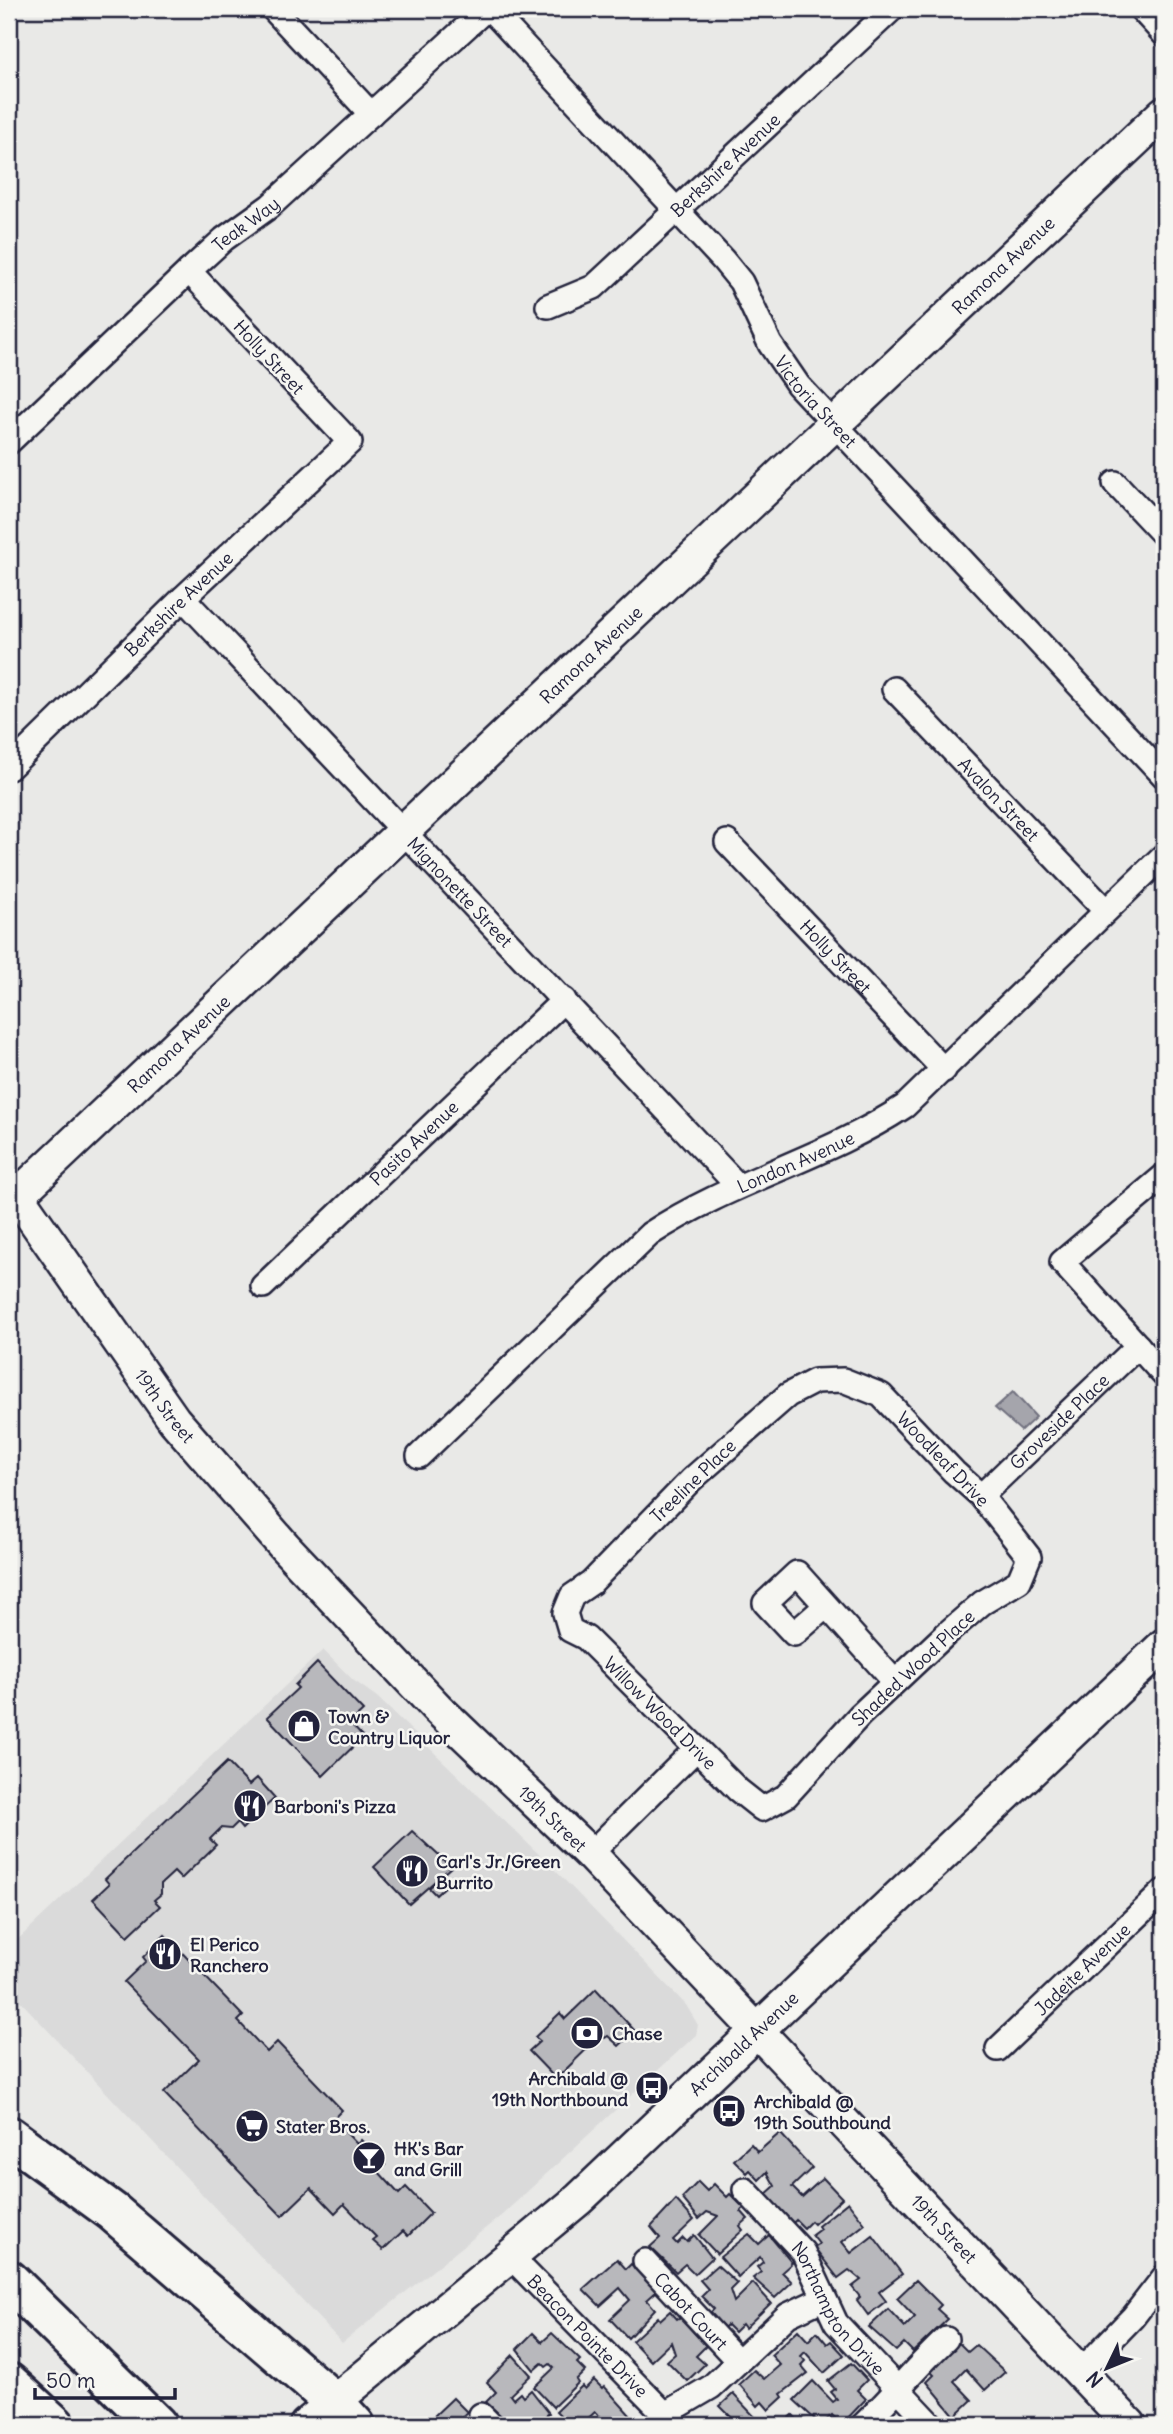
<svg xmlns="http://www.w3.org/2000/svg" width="1173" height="2434" font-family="Delius,sans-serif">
  <rect width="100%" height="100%" fill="#e9e9e7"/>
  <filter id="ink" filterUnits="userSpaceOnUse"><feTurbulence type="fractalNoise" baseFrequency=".0143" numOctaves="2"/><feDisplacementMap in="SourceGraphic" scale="14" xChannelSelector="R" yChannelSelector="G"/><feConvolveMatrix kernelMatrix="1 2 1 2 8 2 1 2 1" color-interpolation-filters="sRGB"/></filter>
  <g filter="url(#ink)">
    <path fill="#dadada" d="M323 1650 353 1680 377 1697 550 1865 686 2005 698 2025 696 2035 502 2215 342 2343 9 1989V1948Z"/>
    <path fill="#a5a5ac" stroke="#71717f" stroke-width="2" d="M1013 1392 1036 1417 1021 1431 995 1408Z"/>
    <g fill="#b8b8bc" stroke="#22223b" stroke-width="2">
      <path d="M317 1663 363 1711 350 1723 363 1737 323 1776 267 1717 298 1688 295 1685Z"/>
      <path d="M227 1762 249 1785 257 1778 275 1798 242 1829 237 1823 231 1829 221 1828 210 1839 216 1845 181 1879 174 1872 161 1884V1894L154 1900 160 1906 128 1936 93 1899 109 1884 105 1879Z"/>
      <path d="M412 1831 451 1867 409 1904 374 1867Z"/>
      <path d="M442 1876 449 1883 436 1895 429 1888Z"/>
      <path d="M165 1935 243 2016 238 2021 267 2052 277 2042 342 2110 333 2119 357 2144 361 2140 385 2165 378 2171 399 2194 406 2187 431 2213 408 2236 403 2231 383 2250 373 2241 377 2238 344 2204 335 2213 311 2188 282 2216 164 2093 199 2059 124 1982 146 1961 143 1957Z"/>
      <path d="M596 1989 635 2031 619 2046 608 2036 605 2038 602 2034 556 2079 529 2051 540 2041 535 2037 560 2013 565 2019Z"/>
      <path d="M780 2133 812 2168 792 2187 802 2197 823 2178 842 2198 814 2224 811 2221 804 2228 796 2220 792 2224 765 2195 775 2186 767 2172 759 2180 750 2170 747 2173 734 2160 751 2144 758 2152Z"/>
      <path d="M698 2182 707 2191 714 2184 727 2197 730 2194 744 2208 741 2211 748 2219 740 2226 743 2230 717 2254 699 2235 718 2216 707 2212 699 2219 682 2198Z"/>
      <path d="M676 2200 694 2220 673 2240 677 2244 683 2238 687 2242 694 2235 712 2258 695 2274 685 2264 676 2272 650 2247 660 2238 651 2227Z"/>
      <path d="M848 2202 865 2224 842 2242 851 2253 873 2236 902 2274 879 2292 886 2301 868 2315 857 2300 860 2297 852 2287 861 2280 849 2270 838 2278 814 2247 819 2244 812 2235 820 2229 818 2226Z"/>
      <path d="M749 2234 759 2244 769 2235 792 2263 782 2272 792 2282 775 2298 753 2278 761 2272 757 2267 763 2262 760 2257 738 2277 720 2257Z"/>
      <path d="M617 2259 626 2269 631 2264 657 2291 647 2300 655 2309 628 2338 610 2319 630 2300 620 2288 600 2306 583 2289Z"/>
      <path d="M717 2265 737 2283 730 2290 734 2302 753 2283 771 2303 745 2328 742 2324 734 2332 727 2325 724 2328 710 2313 714 2309 701 2296 708 2289 700 2280Z"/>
      <path d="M916 2280 941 2305 937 2309 948 2319 913 2352 904 2343 896 2351 869 2327 888 2309 905 2327 915 2317 897 2298Z"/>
      <path d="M670 2311 677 2319 680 2317 706 2346 696 2356 705 2364 687 2381 667 2361 675 2354 671 2342 651 2361 632 2341 658 2317 660 2320Z"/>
      <path d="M798 2330 808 2341 817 2332 827 2344 831 2341 844 2355 824 2373 805 2352 801 2356 805 2361 801 2365 808 2373 781 2394 783 2397 769 2410 762 2402 758 2406 739 2384 754 2370 764 2379 780 2365 771 2355Z"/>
      <path d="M533 2333 542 2342 552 2333 580 2360 577 2363 585 2371 576 2380 578 2383 553 2407 534 2387 554 2368 550 2364 546 2367 542 2363 534 2370 517 2349Z"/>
      <path d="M959 2343 968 2352 976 2345 1005 2372 985 2390 966 2369 954 2381 972 2400 955 2416 927 2382 934 2375 930 2371Z"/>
      <path d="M513 2355 531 2375 510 2395 513 2399 520 2393 523 2397 531 2390 549 2413 535 2425H528L522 2419 511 2425 486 2402 496 2392 487 2382Z"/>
      <path d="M851 2363 867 2380 857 2390 866 2399 841 2425 832 2415 821 2425 794 2400 813 2381 833 2402 837 2399 831 2392 835 2389 828 2381Z"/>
      <path d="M594 2380 602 2388 604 2386 630 2415 620 2425H597L595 2420 599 2416 595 2412 581 2425H570L556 2411 582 2386 585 2389Z"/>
      <path d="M733 2394 755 2417 746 2425H739L720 2406Z"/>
      <path d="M453 2398 467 2412 456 2422 460 2425H433L438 2420 434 2416Z"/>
      <path d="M793 2415 800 2423 804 2419 810 2425H781Z"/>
    </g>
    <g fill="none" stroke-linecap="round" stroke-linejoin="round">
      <defs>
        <g id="street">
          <path d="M273 9 371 114"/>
          <path id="s1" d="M490 9 723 260 741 282 770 344 798 385 1164 776"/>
          <path d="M1141 9 1164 34"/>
          <path id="s2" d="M548 306 594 287 892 9"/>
          <path id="s3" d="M9 442 189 271 224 239 270 206 486 9"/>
          <path d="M1115 483 1164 535"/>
          <path id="s4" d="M183 598 738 1186"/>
          <path id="s5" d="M894 689 1105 910"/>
          <path id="s6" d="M9 768 183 598 350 442 189 271"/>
          <path id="s7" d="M727 842 944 1070"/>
          <path d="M1164 1176 1062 1262 1164 1375"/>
          <path id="s8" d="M263 1286 564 1000"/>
          <path d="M843 1380 881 1395 954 1472 981 1496 1029 1557 1019 1581 982 1603 945 1635 860 1715 786 1796 762 1809 738 1790 586 1638 570 1630 565 1613 572 1596 591 1583 691 1480 788 1395 815 1381Z"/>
          <path id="s9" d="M419 1456 650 1234C730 1181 825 1159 905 1106L1164 855"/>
          <path id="s10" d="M981 1496 1138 1346"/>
          <path d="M826 1606 794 1634 765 1603 797 1573 894 1681"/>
          <path d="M590 1854 696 1749"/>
          <path id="s11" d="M998 2049 1164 1891"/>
          <path id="s12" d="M745 2190 803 2252 836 2323 932 2425"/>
          <path id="s13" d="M511 2257 665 2414"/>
          <path id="s14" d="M645 2261 738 2361"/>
          <path d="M1080 2372 1133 2317 1164 2277"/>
          <path d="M481 2415 491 2425"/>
          <path d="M656 2425 665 2414 711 2387 788 2315 822 2299"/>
          <path d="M863 2425C892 2397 916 2367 946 2339"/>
        </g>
        <g id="secondary">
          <path id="s15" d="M9 1184 174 1420 285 1547 437 1708 590 1854 1130 2425"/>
          <path id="s16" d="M17 1196 1164 113"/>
          <path id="s17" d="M306 2425 579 2199 1164 1645"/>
        </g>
        <g id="highway">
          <path d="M9 2136 113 2212 334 2402 355 2425"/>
          <path d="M9 2280 157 2425"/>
          <path d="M9 2383 55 2425"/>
        </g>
      </defs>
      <use href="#street" stroke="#22223b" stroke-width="28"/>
      <use href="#secondary" stroke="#22223b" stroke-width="37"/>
      <use href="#highway" stroke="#22223b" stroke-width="44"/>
      <use href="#street" stroke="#f6f6f2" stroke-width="23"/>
      <use href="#secondary" stroke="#f6f6f2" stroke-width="32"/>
      <use href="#highway" stroke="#f6f6f2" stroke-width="38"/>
    </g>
  </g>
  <defs>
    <symbol id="shop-disc" viewBox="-11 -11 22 22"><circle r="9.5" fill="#22223b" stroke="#f6f6f2"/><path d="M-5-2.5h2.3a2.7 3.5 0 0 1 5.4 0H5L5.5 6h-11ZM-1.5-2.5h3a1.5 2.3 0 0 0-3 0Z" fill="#fff"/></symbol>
    <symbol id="restaurant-disc" viewBox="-11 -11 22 22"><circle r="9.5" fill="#22223b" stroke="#f6f6f2"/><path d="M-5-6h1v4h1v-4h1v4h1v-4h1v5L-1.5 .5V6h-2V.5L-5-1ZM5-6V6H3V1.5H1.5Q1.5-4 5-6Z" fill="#fff"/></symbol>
    <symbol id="bank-disc" viewBox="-11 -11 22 22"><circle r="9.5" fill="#22223b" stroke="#f6f6f2"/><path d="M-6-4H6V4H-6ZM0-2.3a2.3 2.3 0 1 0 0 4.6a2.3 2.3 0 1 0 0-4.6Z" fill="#fff"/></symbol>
    <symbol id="bus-disc" viewBox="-11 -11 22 22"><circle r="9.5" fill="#22223b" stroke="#f6f6f2"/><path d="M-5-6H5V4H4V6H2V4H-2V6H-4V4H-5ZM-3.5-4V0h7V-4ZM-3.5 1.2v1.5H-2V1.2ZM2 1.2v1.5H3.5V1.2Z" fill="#fff"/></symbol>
    <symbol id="supermarket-disc" viewBox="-11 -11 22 22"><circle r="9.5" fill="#22223b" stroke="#f6f6f2"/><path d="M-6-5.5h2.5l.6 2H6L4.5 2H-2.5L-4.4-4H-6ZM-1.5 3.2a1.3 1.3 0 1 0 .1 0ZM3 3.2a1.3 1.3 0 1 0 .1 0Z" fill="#fff"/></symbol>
    <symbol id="bar-disc" viewBox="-11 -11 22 22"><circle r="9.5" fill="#22223b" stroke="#f6f6f2"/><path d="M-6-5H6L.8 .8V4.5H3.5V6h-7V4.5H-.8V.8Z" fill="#fff"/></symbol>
  </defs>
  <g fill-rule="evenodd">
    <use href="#shop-disc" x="285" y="1707" width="38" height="38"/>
    <use href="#restaurant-disc" x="231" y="1787" width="38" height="38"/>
    <use href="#restaurant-disc" x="393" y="1852" width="38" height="38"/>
    <use href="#restaurant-disc" x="146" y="1935" width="38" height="38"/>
    <use href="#bank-disc" x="568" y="2014" width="38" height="38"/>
    <use href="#bus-disc" x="633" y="2069" width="38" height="38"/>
    <use href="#bus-disc" x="710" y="2092" width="38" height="38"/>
    <use href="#supermarket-disc" x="233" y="2107" width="38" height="38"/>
    <use href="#bar-disc" x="350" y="2139" width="38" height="38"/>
  </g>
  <g text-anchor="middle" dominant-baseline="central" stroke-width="5" stroke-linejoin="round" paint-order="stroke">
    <g font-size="18" fill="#22223b" stroke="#f6f6f2">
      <text stroke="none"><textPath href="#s2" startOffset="229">Berkshire Avenue</textPath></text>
      <text stroke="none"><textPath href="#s3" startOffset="322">Teak Way</textPath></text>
      <text stroke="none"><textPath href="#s16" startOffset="1356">Ramona Avenue</textPath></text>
      <text transform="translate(269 357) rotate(47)">Holly Street</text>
      <text stroke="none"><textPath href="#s1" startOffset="513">Victoria Street</textPath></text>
      <text stroke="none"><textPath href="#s6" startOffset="236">Berkshire Avenue</textPath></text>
      <text stroke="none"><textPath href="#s16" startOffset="789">Ramona Avenue</textPath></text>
      <text stroke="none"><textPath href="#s5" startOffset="152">Avalon Street</textPath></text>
      <text stroke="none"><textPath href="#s4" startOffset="404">Mignonette Street</textPath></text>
      <text stroke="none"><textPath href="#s7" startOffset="158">Holly Street</textPath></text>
      <text stroke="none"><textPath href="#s16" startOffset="222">Ramona Avenue</textPath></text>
      <text stroke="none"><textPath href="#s8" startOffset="208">Pasito Avenue</textPath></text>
      <text stroke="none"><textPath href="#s9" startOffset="483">London Avenue</textPath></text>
      <text stroke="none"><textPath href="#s15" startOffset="271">19th Street</textPath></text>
      <text stroke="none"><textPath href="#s10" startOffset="108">Groveside Place</textPath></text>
      <text transform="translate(943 1459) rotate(46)">Woodleaf Drive</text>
      <text transform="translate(693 1481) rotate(-44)">Treeline Place</text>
      <text transform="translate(913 1668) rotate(-43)">Shaded Wood Place</text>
      <text transform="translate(660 1713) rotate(45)">Willow Wood Drive</text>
      <text stroke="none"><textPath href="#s15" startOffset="838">19th Street</textPath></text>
      <text stroke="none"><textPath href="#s11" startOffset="116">Jadeite Avenue</textPath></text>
      <text stroke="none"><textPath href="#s17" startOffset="581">Archibald Avenue</textPath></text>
      <text stroke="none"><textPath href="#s15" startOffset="1405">19th Street</textPath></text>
      <text stroke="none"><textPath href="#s12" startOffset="152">Northampton Drive</textPath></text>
      <text stroke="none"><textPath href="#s14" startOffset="68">Cabot Court</textPath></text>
      <text stroke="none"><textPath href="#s13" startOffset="110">Beacon Pointe Drive</textPath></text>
    </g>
    <g font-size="18" font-weight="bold" fill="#22223b" stroke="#f6f6f2" text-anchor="start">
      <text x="328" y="1716">Town &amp;<tspan x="328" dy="21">Country Liquor</tspan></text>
      <text x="274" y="1806">Barboni's Pizza</text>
      <text x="436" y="1861">Carl's Jr./Green<tspan x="436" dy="21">Burrito</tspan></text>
      <text x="190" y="1944">El Perico<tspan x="190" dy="21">Ranchero</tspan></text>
      <text x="612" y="2033">Chase</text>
      <text x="628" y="2078" text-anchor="end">Archibald @<tspan x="628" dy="21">19th Northbound</tspan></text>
      <text x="754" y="2101">Archibald @<tspan x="754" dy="21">19th Southbound</tspan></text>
      <text x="276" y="2126">Stater Bros.</text>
      <text x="394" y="2148">HK's Bar<tspan x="394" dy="21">and Grill</tspan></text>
    </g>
  </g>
  <rect width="1173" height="2434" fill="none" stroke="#f6f6f2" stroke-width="35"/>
  <rect x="18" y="18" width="1138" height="2399" fill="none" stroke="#22223b" stroke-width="2.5" filter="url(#ink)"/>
  <g transform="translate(1107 2368) rotate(227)" stroke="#f6f6f2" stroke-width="5" paint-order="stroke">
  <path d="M0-5L12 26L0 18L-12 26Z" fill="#22223b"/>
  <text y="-10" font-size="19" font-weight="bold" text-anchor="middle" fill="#22223b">N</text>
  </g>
  <path d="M35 2388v10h140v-10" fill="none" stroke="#22223b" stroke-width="3.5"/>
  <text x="46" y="2388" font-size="21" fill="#22223b" stroke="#f6f6f2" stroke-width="5" paint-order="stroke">50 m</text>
</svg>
